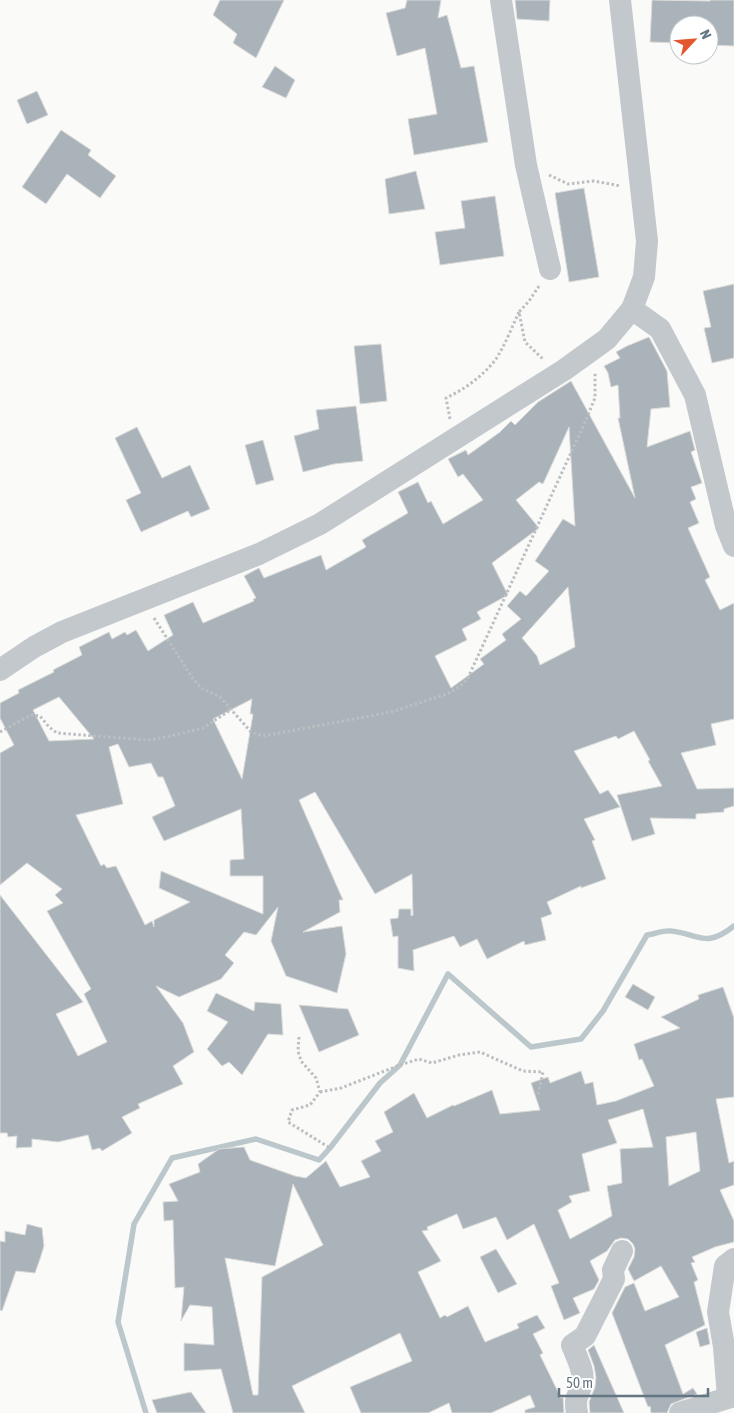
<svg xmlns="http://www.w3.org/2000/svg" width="734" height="1413" font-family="'Asap Condensed',sans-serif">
  <rect width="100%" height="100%" fill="#fafaf8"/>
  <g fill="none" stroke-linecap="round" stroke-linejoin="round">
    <path stroke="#bbc7cb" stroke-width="5.5" d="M146 1413 118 1322 134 1224 172 1158 256 1139 319 1160 330 1148 380 1083 400 1065 448 974 531 1047 581 1039 603 1011 647 935C654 934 664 930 671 931 700 934 705 949 734 926"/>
  </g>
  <g fill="#aab3b9" stroke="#dcdcda" fill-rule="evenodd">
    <path d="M220 0H284L256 58 233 43 237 34 213 15Z"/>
    <path d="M407 0H441L438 18 447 15 461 68 474 66 488 142 414 155 408 119 437 114 425 48 397 56 386 13 405 8Z"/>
    <path d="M515 0H550L549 21 517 19Z"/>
    <path d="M652 0 710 1V0H734V46L709 45V25H679V43L650 42Z"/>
    <path d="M275 66 295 80 286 98 262 87Z"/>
    <path d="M37 91 48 115 27 124 17 100Z"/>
    <path d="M61 130 91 150 88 155 116 176 100 198 67 174 46 204 22 187Z"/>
    <path d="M416 171 425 209 389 214 385 179Z"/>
    <path d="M584 188 599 277 569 282 555 193Z"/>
    <path d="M495 196 504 256 440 265 435 232 465 228 461 201Z"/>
    <path d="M734 284V358L712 363 704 328 711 327 703 291Z"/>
    <path d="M649 337 667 371 670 407 651 409 647 447 690 431 695 450 691 452 702 483 691 487 696 499 690 502 699 523 688 528 710 577 705 580 720 610 734 603V719L711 724 716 745 681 753 697 789 734 788V806L724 809V812L696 814V819L650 818 655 834 632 841 617 795 662 786 648 761 650 760 634 731 618 739 616 736 574 751 600 794 608 790 620 807 584 819 595 840 592 841 606 879 581 888V886L547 902 552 914 541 918 546 940 525 945 524 941 487 959 477 939 460 947 454 936 413 950 414 971 398 968V936L393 937 390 919 398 918 399 909H411V916L413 915 412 874 375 894 315 792 299 800 343 900H339L340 912 303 932 342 926 346 954 337 993 286 976 271 941 278 907 256 935 244 932 225 955 234 963 221 979 179 997 156 986 183 1023 194 1052 173 1066 183 1084 138 1104 140 1108 122 1117 132 1133 102 1151 100 1148 92 1150 88 1135 58 1142 32 1139V1147L16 1148 17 1136 8 1137 7 1133H0V895L83 1002 56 1014 78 1056 107 1042 84 994 91 989 47 911 63 903 55 895 62 889 27 863 0 885V753L14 745 0 718V703L19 693 18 690 54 672 53 670 82 655 79 647 109 632 112 639 125 632 127 635 136 630 148 651 173 635 164 615 193 602 203 623 254 601 253 599 256 598 244 576 259 568 264 578 321 555 326 570 366 547 362 540 408 513 398 492 418 482 428 503 431 501 443 524 483 500 463 474 458 477 448 459 466 450 468 455 500 432 511 421 515 425 538 402 571 381 635 498 618 418H620L618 385 611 387 608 373 604 366 620 358 616 352 627 346ZM569 427 575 526 563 519 535 561 549 571 526 596 520 591 507 606 521 619 502 634 506 640 480 659 484 664 451 688 435 656 467 640 462 629 481 619 477 612 508 595 492 563 539 528 516 500 539 482 543 484ZM568 587 575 647 540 665 537 656 522 638ZM59 697 94 739 49 741 33 710ZM252 699 250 714H253L242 779 213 719ZM118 744 129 767 151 763 158 777H163L175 806 152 817 164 841 241 809 244 859 230 860V876H263V914L161 871 159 888 190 902 154 920V927L152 921 145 925 116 866 107 868 104 864 101 866 76 815 123 804 109 747Z"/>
    <path d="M381 344 387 401 360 404 354 346Z"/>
    <path d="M356 406 363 461 334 464 303 472 294 436 319 429 316 410Z"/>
    <path d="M137 427 162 478 190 465 210 509 191 517 188 511 141 532 126 500 141 493 115 438Z"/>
    <path d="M263 440 274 480 256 485 245 445Z"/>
    <path d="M633 984 655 997 648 1010 625 997Z"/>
    <path d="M723 987 734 1018V1097L716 1099 729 1163 734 1161V1185L720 1190 734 1221V1242L715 1247 692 1257 695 1262 691 1263 698 1280 694 1282 705 1325 665 1345 683 1394 693 1388 697 1394 671 1404 667 1413H651L650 1406 648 1407 612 1313 625 1287 634 1283 645 1311 679 1297 661 1266 634 1281 628 1269 634 1257 635 1249 633 1244 628 1239 621 1238 615 1240 607 1251 590 1261 599 1280 594 1289 573 1298 580 1313 564 1320 551 1286 559 1283 534 1224 507 1240 496 1217 463 1229 457 1214 427 1227 428 1230 422 1231 441 1261 418 1272 440 1318 445 1315 447 1317 468 1306 485 1342 519 1328 517 1324 537 1315 545 1328 533 1334 543 1353 540 1355 561 1398 563 1397 564 1413H525V1410L535 1407 530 1395 491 1413H452L449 1403 428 1413H361L350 1387 412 1361 400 1333 292 1386 305 1413H233L221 1369 184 1371V1343L214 1345 212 1307 190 1305 181 1321 184 1287 175 1288 173 1220 164 1221 163 1202 178 1201 169 1184 200 1172 198 1164 219 1149 244 1147 250 1160 295 1176 306 1178 326 1161 340 1187 370 1177 361 1161 381 1151 375 1141 393 1132 384 1112 414 1093 427 1118 453 1105 454 1106 492 1090 500 1114 540 1110 531 1083 548 1077 550 1083 581 1071 585 1084 593 1082 597 1105 616 1101 654 1086 642 1059 639 1060 634 1044 680 1028 661 1017 699 999 698 995ZM643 1109 653 1147 620 1149 622 1183 607 1186 612 1216 570 1239 558 1210 572 1202 569 1196 590 1191 582 1154 617 1143 608 1120ZM696 1132 700 1171 669 1186 666 1137ZM293 1184 323 1245 262 1277 258 1395H253L225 1258 275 1266Z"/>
    <path d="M216 993 254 1011 255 1002 281 1004 283 1035 268 1034 242 1075 229 1062 222 1066 207 1049 228 1022 207 1011Z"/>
    <path d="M299 1005 348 1009 359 1035 319 1052Z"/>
    <path d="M27 1224 42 1228 44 1246 40 1259 35 1273 16 1271 2 1311 0 1310V1241L5 1242V1231L25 1235Z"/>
    <path d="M496 1249 517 1284 498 1293 480 1257Z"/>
    <path d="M707 1328 710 1344 700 1347 696 1332Z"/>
    <path d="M594 1345 624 1413H590L589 1402 595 1387 596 1377 594 1366 588 1350Z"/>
    <path d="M191 1392 206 1413H157L152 1400Z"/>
  </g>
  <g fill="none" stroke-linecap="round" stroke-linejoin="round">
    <g stroke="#bbbfc2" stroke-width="3" stroke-dasharray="2.5 2.5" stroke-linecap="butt">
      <path d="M549 175 568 184 594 181 621 186"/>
      <path d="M539 286 529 301 519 312 525 342 544 360"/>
      <path d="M450 419 446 398C465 389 483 376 496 359 505 345 512 327 519 312"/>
      <path d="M154 618 193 679 201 688 220 697 251 732 263 736 391 712 447 694 459 687 467 680 585 422 595 398V373"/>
      <path d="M0 732 31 715 40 716 49 727 57 733 148 740 167 737 203 728 232 709"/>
      <path d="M299 1037 298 1051 301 1061 316 1078 320 1092 310 1105 292 1110 288 1122 330 1148"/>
      <path d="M320 1092 341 1088 400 1065 419 1059 432 1063 459 1055 480 1052 523 1071 543 1072 538 1095"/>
    </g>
    <g stroke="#c3c8cc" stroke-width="22">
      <path d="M501 0 526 165 550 269"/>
      <path d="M632 309 660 329 695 395 726 526 734 546"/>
      <path d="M0 670 34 647 62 632 259 554 320 524 564 370 607 339 632 309 644 277 647 241 620 0"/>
      <path d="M728 1397 724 1347 718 1312 725 1266 734 1259"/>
      <path d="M577 1413C574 1396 578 1398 582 1383 585 1371 576 1356 572 1345L585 1336 614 1279 613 1270 622 1251"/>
      <path d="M680 1413 734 1396"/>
    </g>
  </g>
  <g transform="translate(694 40) rotate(64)"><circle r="24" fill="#ffffff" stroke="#c1c8cd"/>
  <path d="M0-4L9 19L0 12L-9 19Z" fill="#e4572e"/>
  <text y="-8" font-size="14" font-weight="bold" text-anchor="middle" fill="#657683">N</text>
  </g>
  <path d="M559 1388v8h149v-8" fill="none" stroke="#657683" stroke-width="2.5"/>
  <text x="566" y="1388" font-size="15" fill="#657683" stroke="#ffffff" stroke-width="4" paint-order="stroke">50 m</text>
</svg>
